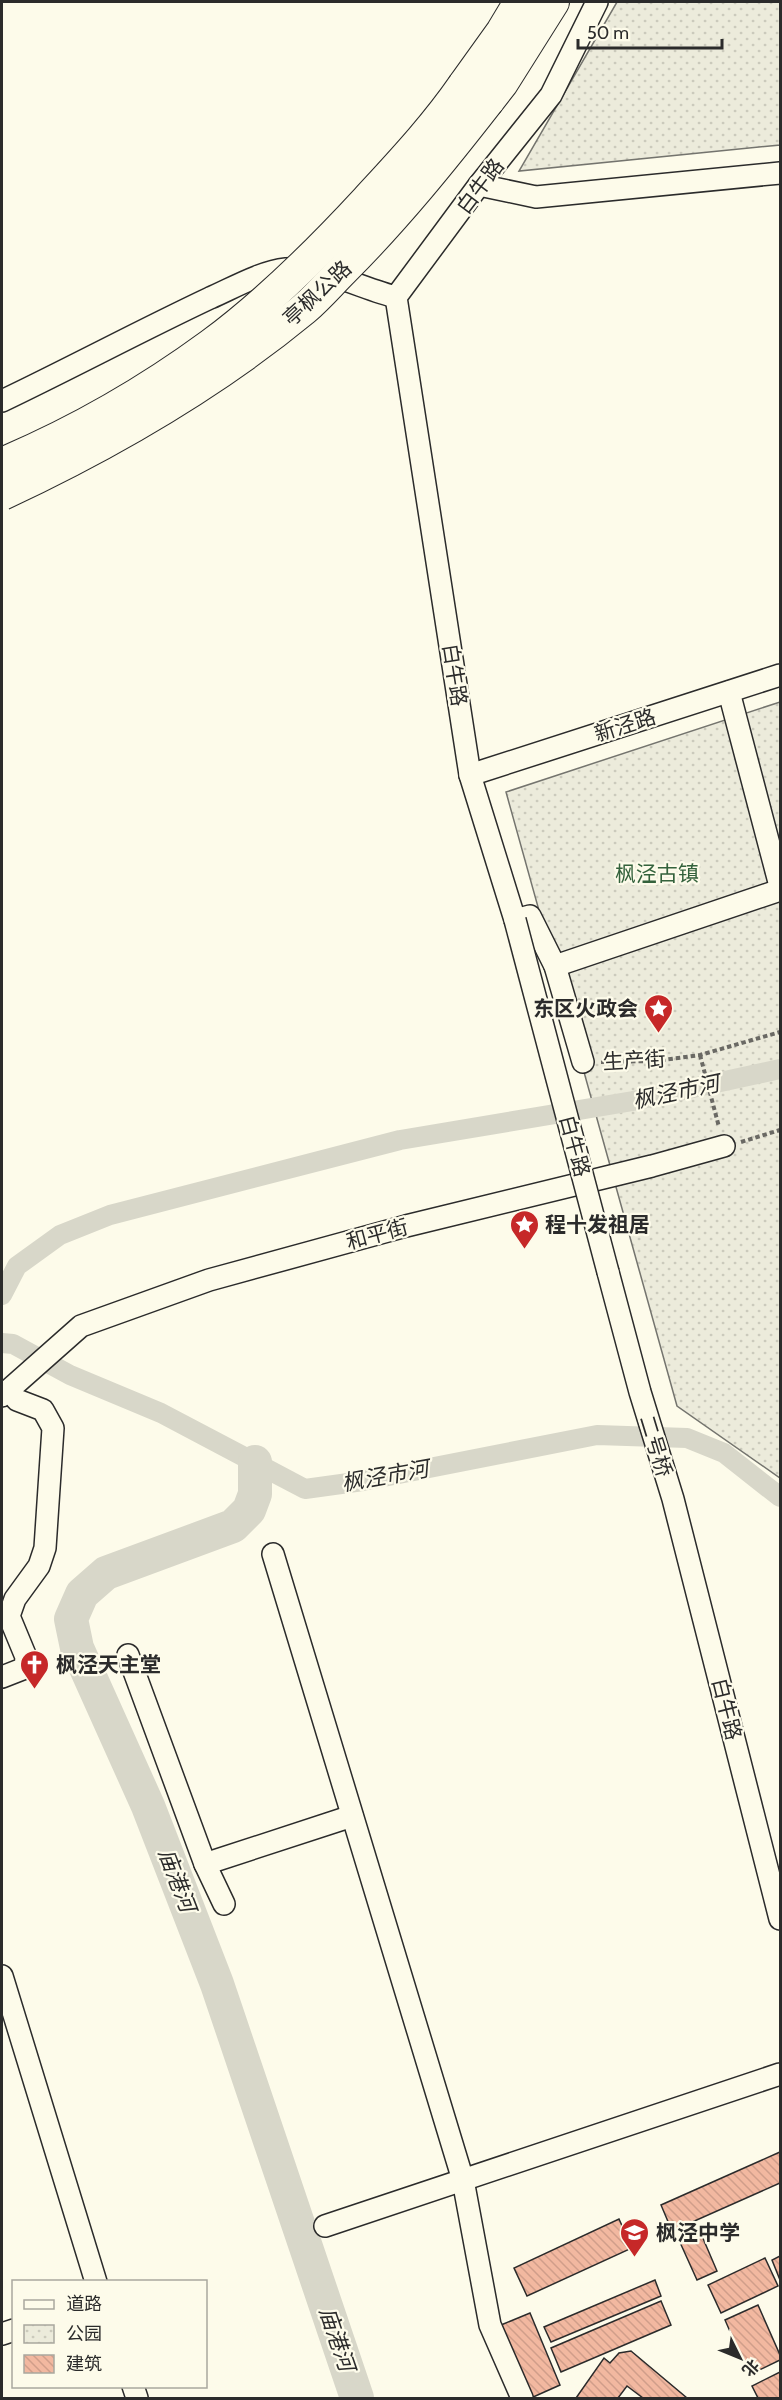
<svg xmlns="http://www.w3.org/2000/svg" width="782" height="2400" font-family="Cabin,'Noto Sans SC',sans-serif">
  <defs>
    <pattern id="park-dots" width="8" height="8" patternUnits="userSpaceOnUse" patternTransform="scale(1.5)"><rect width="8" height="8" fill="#ecebdb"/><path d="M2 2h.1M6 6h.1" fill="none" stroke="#cbcabc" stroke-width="1.8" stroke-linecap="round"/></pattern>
    <pattern id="building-back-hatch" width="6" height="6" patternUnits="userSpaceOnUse" patternTransform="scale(1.5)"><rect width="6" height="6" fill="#f2b8a0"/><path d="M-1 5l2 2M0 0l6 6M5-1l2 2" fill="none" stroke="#d09e8a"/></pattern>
  </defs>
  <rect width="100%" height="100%" fill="#fdfbea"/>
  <g fill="url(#park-dots)" stroke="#74746e" stroke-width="1.5">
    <path d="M617 2H780V145L519 171Z"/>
    <path d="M780 702V1478L677 1406 506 792Z"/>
  </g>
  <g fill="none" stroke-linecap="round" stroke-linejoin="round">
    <g stroke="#d8d7c9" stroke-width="20">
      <path d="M2 1295 17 1266 60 1235 110 1215 400 1140 633 1101 780 1069"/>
      <path d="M2 1343 13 1344 70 1375 161 1413 305 1489 363 1481 597 1435 687 1438 724 1453 780 1497"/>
    </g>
    <path stroke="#d8d7c9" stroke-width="34" d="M255 1462V1494L249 1510 233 1526 106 1573 82 1594 71 1619 77 1648 148 1806 217 1984 357 2398"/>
  </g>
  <g fill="url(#building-back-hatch)" stroke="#2b2b2b" stroke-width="1.5">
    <path d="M780 2152V2183L672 2231 661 2205Z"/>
    <path d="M619 2219 632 2248 527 2296 514 2268Z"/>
    <path d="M699 2229 717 2271 697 2280 678 2238Z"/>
    <path d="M780 2256V2280L772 2260Z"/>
    <path d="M765 2258 778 2286 721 2313 708 2285Z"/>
    <path d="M655 2280 661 2296 551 2342 544 2327Z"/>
    <path d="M661 2301 671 2325 561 2372 551 2348Z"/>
    <path d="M758 2305 780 2355V2360L749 2375 725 2320Z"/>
    <path d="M530 2313 560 2385 531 2398 501 2325Z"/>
    <path d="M631 2351 687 2398H643L627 2386 618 2398H576L604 2358 610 2363 619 2353Z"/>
    <path d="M780 2372V2398H758L752 2386Z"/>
  </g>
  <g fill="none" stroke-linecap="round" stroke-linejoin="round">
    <defs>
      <g id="minor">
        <path d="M479 185 536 197 780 173"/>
        <path d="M2 401C71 368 140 331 210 298 233 288 260 272 286 269 321 266 363 289 396 297"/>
        <path d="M729 692 780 886"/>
        <path d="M470 775 780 675"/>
        <path d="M555 966 780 890"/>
        <path d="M583 1062 555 966 530 916 515 920 470 775 396 297 479 185 551 95 597 2"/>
        <path d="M608 1272 640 1392 673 1499 780 1919"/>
        <path d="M2 1396 81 1326 209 1280 406 1226 652 1166 724 1146"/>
        <path d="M273 1554 463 2180 490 2325 522 2398"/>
        <path d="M128 1655 205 1864 224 1904"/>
        <path d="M2 1677 25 1668 26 1657 9 1616 15 1599 39 1566 45 1548 53 1428 43 1410 17 1400 9 1390"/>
        <path d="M205 1864 352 1816"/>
        <path d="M2 1976 96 2282"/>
        <path d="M325 2226 780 2074"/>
        <path d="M2 2334 14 2330"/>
        <path d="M133 2386 137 2398"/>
      </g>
      <g id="highway">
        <path d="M464 85 502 32 520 2"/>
        <path d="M488 101 502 83 553 2"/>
      </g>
    </defs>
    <use href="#minor" stroke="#2b2b2b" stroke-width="24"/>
    <use href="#highway" stroke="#2b2b2b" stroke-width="34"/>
    <g stroke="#6a6964" stroke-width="4" stroke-dasharray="4.5 3" stroke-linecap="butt">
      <path d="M700 1055 719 1127"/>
      <path d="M601 1062 656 1061 700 1055 780 1032"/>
      <path d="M741 1142 780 1130"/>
    </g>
    <use href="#minor" stroke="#fdfbea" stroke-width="21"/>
    <use href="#highway" stroke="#fdfbea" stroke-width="32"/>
    <defs>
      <path id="minor-bridge" d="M515 920 608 1272"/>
      <g id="highway-bridge">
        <path d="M2 464C75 433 147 392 211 345 268 303 319 252 367 200 401 163 435 127 464 85"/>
        <path d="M2 494C109 444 212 385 304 309 318 297 330 283 343 270 396 217 442 160 488 101"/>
      </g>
    </defs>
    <use href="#minor-bridge" stroke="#2b2b2b" stroke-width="24" stroke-linecap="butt"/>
    <use href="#highway-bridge" stroke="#2b2b2b" stroke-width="34" stroke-linecap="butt"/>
    <use href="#minor-bridge" stroke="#fdfbea" stroke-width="21"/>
    <use href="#highway-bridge" stroke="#fdfbea" stroke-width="32"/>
  </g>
  <defs>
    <symbol id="sight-pin" viewBox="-11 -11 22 30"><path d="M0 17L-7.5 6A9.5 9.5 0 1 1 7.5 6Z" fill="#c62828" stroke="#fdfbea"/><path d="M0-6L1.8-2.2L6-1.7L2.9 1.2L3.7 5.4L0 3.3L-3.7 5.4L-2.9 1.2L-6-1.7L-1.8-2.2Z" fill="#fff"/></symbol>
    <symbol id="church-pin" viewBox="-11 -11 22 30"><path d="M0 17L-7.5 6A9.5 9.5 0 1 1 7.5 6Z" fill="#c62828" stroke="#fdfbea"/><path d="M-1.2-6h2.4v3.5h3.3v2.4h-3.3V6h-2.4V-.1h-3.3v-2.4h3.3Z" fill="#fff"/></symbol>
    <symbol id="school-pin" viewBox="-11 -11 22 30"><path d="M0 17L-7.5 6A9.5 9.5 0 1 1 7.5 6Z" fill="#c62828" stroke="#fdfbea"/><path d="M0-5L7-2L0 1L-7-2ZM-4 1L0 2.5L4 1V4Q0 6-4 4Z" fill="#fff"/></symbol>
  </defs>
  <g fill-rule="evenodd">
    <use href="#sight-pin" x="642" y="992" width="33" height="45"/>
    <use href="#sight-pin" x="508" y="1208" width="33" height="45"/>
    <use href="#church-pin" x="18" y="1648" width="33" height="45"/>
    <use href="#school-pin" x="618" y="2216" width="33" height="45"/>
  </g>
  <g text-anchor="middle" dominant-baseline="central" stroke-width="4.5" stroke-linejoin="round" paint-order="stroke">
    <g font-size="21" fill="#2b2b2b" stroke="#fdfbea">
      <text transform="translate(480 186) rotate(-53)">白牛路</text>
      <text transform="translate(317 293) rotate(-43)">亭枫公路</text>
      <text transform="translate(455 675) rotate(81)">白牛路</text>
      <text transform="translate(625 725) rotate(-18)">新泾路</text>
      <text transform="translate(634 1060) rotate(-3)">生产街</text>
      <text transform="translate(575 1146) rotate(75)">白牛路</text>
      <text transform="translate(377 1234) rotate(-15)">和平街</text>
      <text transform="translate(656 1446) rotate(73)">二号桥</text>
      <text transform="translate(727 1709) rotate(76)">白牛路</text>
    </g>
    <g font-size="21" fill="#34623c" stroke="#fdfbea">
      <text x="657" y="873">枫泾古镇</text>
    </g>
    <g font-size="21" font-weight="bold" fill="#2b2b2b" stroke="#fdfbea" text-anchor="start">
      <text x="638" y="1008" text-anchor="end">东区火政会</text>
      <text x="545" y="1224">程十发祖居</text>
      <text x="56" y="1664">枫泾天主堂</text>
      <text x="656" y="2232">枫泾中学</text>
    </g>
    <g font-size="22" font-style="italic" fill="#2b2b2b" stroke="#fdfbea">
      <text transform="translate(676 1092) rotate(-12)">枫泾市河</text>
      <text transform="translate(385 1476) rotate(-10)">枫泾市河</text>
      <text transform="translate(177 1880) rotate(69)">庙港河</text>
      <text transform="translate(337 2339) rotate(71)">庙港河</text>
    </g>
  </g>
  <rect width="782" height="2400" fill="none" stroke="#2b2b2b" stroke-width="6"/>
  <rect x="12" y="2280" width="195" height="108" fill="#fdfbea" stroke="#a9a89e" stroke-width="1.5"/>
  <rect x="24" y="2300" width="30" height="9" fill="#fdfbea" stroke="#a9a89e" stroke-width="1.5"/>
  <text x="66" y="2310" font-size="18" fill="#2b2b2b">道路</text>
  <rect x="24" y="2325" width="30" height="18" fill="url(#park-dots)" stroke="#a9a89e" stroke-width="1.5"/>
  <text x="66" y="2340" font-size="18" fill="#2b2b2b">公园</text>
  <rect x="24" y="2355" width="30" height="18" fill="url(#building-back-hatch)" stroke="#a9a89e" stroke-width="1.5"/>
  <text x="66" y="2370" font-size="18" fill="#2b2b2b">建筑</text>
  <g transform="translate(740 2358) rotate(133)" stroke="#fdfbea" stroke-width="4.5" paint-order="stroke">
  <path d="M0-4.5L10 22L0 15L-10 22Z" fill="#2b2b2b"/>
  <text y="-9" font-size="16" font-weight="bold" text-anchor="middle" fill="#2b2b2b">北</text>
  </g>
  <path d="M578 39v9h144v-9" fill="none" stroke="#2b2b2b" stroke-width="3"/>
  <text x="587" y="39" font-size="18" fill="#2b2b2b" stroke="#fdfbea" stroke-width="4.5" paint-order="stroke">50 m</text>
</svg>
